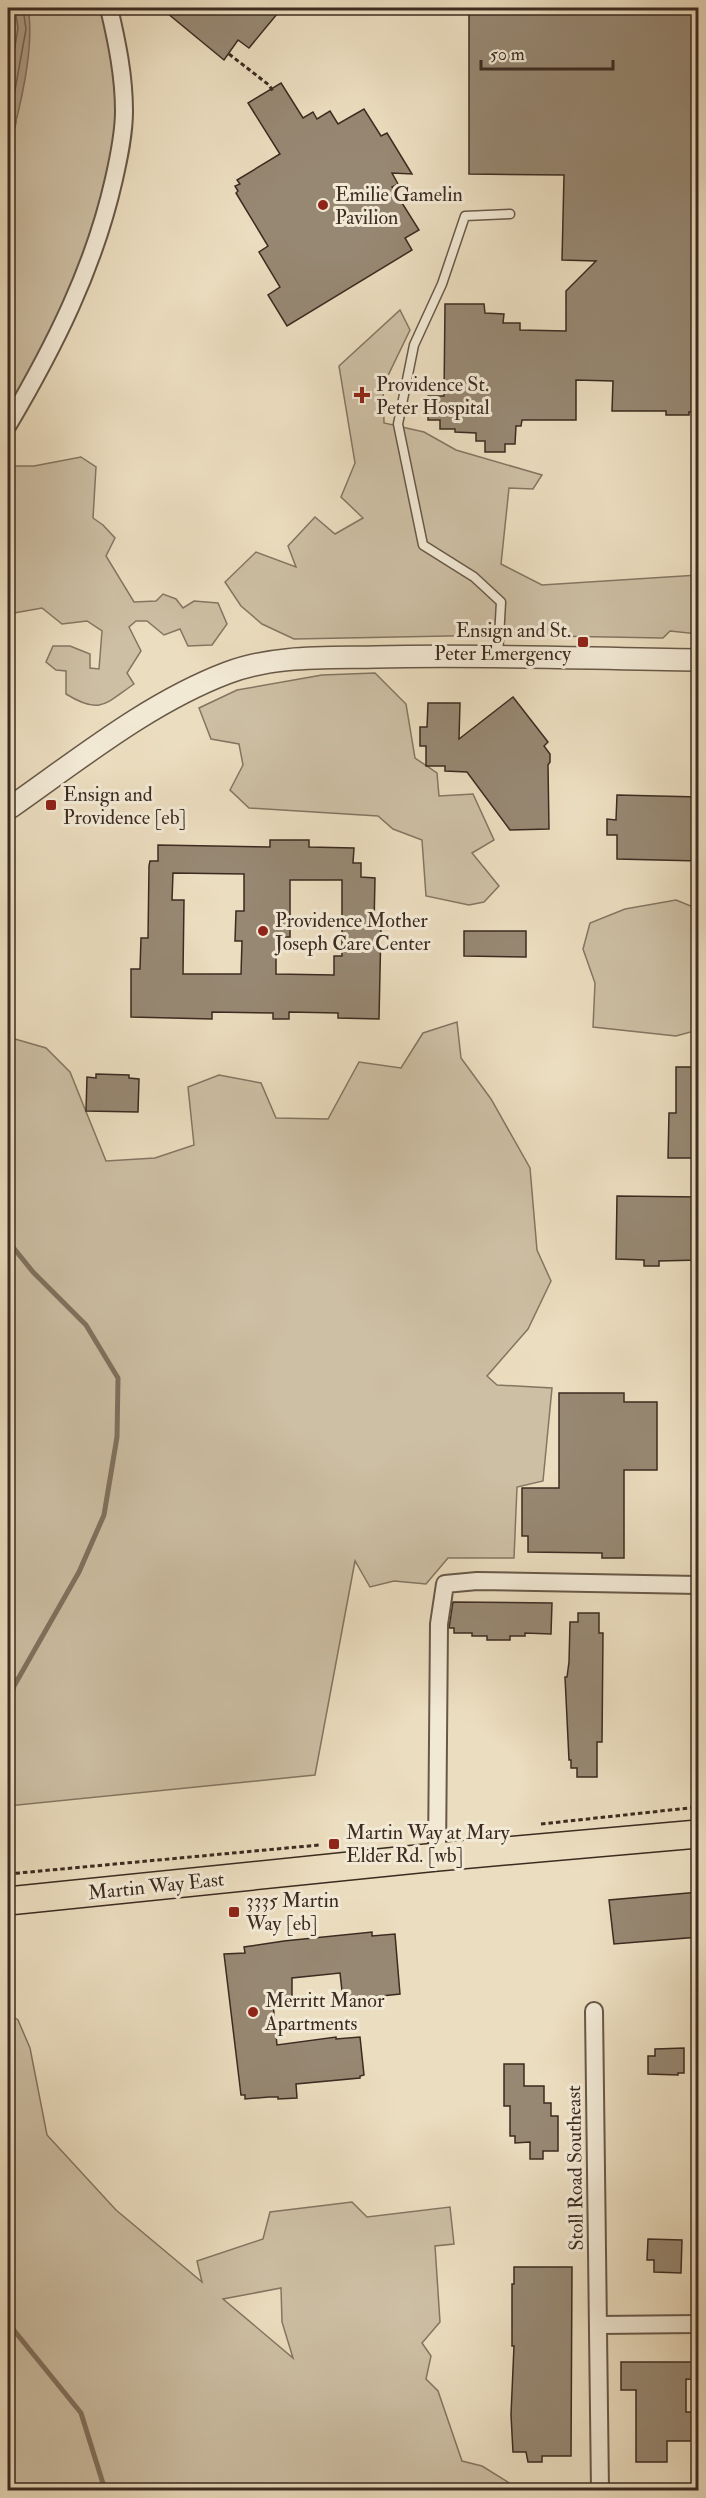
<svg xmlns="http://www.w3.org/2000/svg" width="706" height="2498" font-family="'IM FELL Double Pica',serif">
  <rect width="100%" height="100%" fill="#ebddbf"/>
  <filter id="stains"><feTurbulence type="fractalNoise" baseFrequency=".00333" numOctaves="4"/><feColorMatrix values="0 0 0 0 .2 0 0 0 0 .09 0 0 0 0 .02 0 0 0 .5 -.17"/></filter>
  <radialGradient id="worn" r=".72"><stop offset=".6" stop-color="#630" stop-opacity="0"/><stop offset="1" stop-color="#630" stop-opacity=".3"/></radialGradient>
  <g fill="#cdbfa4" stroke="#847562" stroke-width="1.5" fill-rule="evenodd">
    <path d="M24 8H109L121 63 107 209 8 425V149L16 123Z"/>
    <path d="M400 310 410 330 383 386 384 423 424 432 456 450 542 475 533 489 509 488 501 564 542 585 698 575V634L670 631 663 638 499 635 294 639 262 624 241 606 225 582 256 552 296 567 288 546 315 517 335 534 363 518 341 497 355 463 339 366Z"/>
    <path d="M81 457 96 467 93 518 103 525 115 538 106 556 134 602 156 601 163 594 176 599 183 608 194 601 218 603 227 624 212 645 188 646 180 629 164 635 147 621H136L129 627 141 651 127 673 134 684C105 704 100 715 66 694V671L56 670 46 662 53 646H70L90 654V668L99 669 102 631 87 621 62 624 42 608 8 614V466H34Z"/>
    <path d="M375 673 406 704 415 758 437 773 439 796 473 794 494 840 472 853 499 886 484 902 469 905 426 896 422 840 393 829 378 816 249 808 230 790 243 765 239 744 211 739 199 708 237 690 322 675Z"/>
    <path d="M676 900 698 909V1030L676 1036 593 1027 595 983 583 949 590 923 625 909Z"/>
    <path d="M457 1022 461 1058 491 1099 530 1168 537 1250 551 1281 528 1329 487 1376 497 1385 552 1388 543 1481 517 1487 514 1558H448L426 1584 394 1581 370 1587 355 1561 315 1775 8 1806V1037L46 1048 70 1072 106 1161 155 1158 194 1145 188 1087 219 1075 261 1083 276 1118 328 1119 359 1062 401 1068 423 1033Z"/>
    <path d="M8 2013 18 2020 30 2048 47 2135 116 2210 202 2282 197 2261 263 2239 270 2212 352 2202 367 2217 450 2207 454 2244 435 2246 440 2322 422 2343 431 2356 426 2379 438 2391 462 2461 482 2466 511 2484 510 2490H8ZM281 2288 282 2322 293 2358 223 2299Z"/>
  </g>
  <path fill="#b0a089" stroke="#82715f" stroke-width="1.5" d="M8 8H28C35 47 20 110 8 149Z"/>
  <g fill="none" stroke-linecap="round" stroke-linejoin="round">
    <g stroke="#766655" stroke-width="1.5">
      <path d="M8 90 18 28 15 8"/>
      <path d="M8 129 26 29 23 8"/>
    </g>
    <g stroke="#82715f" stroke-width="5">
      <path d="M8 1241 33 1272 86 1325 118 1378 117 1437 104 1515 79 1572 14 1686 8 1711"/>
      <path d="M8 2323 81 2413 105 2490"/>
    </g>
  </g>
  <g fill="#978873" stroke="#3c2b21" stroke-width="1.5" fill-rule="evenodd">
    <path d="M161 8H282L249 48 238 40 224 60Z"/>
    <path d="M469 8H699V412H689V415H666V411H612L613 381 576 380V420H522L521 426H516L515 444H505V452H485V441H476V433L455 432V429H440V420H428V396H444L445 304H484L485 313 504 314 503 323H520V330L566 331V291L596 261 562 260 564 175 469 174Z"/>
    <path d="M281 83 303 118 313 112 317 119 330 111 338 124 364 109 381 136 387 133 412 174 392 173 398 184 392 187 419 230 405 238 412 250 287 326 268 295 280 287 259 252 268 246 236 193 238 191 235 186 240 184 237 180 280 154 248 103Z"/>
    <path d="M513 697 548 742 544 746 550 754V762L548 765 549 829 510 830 467 772 445 771V766H426V746H420V727H427L428 703H460L459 739Z"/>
    <path d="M617 795 699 797V861L617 859V835H607V819L616 820Z"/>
    <path d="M270 840H309V847L354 848 353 863H361V877L375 878 374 926H381L379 1019 338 1018V1013L289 1012V1019H273V1013L212 1012V1019L131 1017V969H140L141 938H148L149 866 150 861H158V845L270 847ZM173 873 244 874V911H236L235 941H242L241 974H183L184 900H172ZM290 880H342V956H334V975L276 974V937H290Z"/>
    <path d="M464 931H526V957L464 956Z"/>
    <path d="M676 1067H699V1158H668L669 1113H676Z"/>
    <path d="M96 1074 129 1075V1078L139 1079 138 1112 86 1111 87 1077 96 1078Z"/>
    <path d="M617 1196 699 1197V1260L659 1261V1266H644V1260L616 1259Z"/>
    <path d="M559 1393H624V1402H657V1470H624V1558H602V1553L528 1552V1536H522V1488H559Z"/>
    <path d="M453 1602 552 1603 551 1634 525 1633V1636H510V1640H487V1636H472V1633H454V1628H449Z"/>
    <path d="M578 1613H599V1633H603L602 1742H597V1777H577V1768H571V1760H569L565 1677H567L569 1662 570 1622H578Z"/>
    <path d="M699 1892V1937L614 1944 609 1900Z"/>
    <path d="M372 1932V1936L395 1934 400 1994 343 2000 340 1973 292 1978V2001L273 2003 277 2045 336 2037V2039L360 2037 364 2075 360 2076V2078L296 2084 297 2098 278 2099V2097H269L245 2099V2095H241L224 1954 245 1953 244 1947 284 1941Z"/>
    <path d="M684 2048V2073H678V2075L648 2074V2056H655V2049Z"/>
    <path d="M504 2064H524V2086H544V2103H551V2116H558V2151H543V2159H530V2142L515 2143V2136H510V2106H504Z"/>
    <path d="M648 2239 682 2240 681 2273 654 2272V2260H647Z"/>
    <path d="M514 2267H572L571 2456H542V2462H528L526 2452H513L511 2415 514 2346H512V2284H514Z"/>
    <path d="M621 2362H699V2380L686 2379V2412H699V2441H667V2462H636V2390H621Z"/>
  </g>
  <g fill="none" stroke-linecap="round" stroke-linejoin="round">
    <defs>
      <path id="service" d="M498 656 501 602 474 577 423 545 398 424 414 345 442 284 465 216 510 214"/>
      <g id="minor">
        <path d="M8 425C54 347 94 268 114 179 119 157 124 134 124 111 124 76 117 42 109 8"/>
        <path d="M437 1857 439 1624 445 1584 477 1581 698 1585"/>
        <path d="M594 2011 600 2490"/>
        <path d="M599 2325 698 2324"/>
      </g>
      <path id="tertiary" d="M8 809C77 761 148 703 227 673 274 655 327 658 376 657 483 654 591 659 698 660"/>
      <path id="primary" d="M8 1901 437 1857 698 1834"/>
    </defs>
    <use href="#service" stroke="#685848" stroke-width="11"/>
    <use href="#minor" stroke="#685848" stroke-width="20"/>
    <use href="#tertiary" stroke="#685848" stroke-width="24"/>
    <use href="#primary" stroke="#3c2b21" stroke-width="30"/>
    <g stroke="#3c2b21" stroke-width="3" stroke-dasharray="4.5 3" stroke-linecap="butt">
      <path d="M229 54 269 85 274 93"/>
      <path d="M541 1824 698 1807"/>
      <path d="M8 1874 319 1845"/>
    </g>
    <use href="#service" stroke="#f2e9d5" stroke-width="8"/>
    <use href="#minor" stroke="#f2e9d5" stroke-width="16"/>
    <use href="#tertiary" stroke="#f2e9d5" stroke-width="21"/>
    <use href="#primary" stroke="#ebddbf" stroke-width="27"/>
  </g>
  <g fill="#8f2418" stroke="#f2e9d5" stroke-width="2">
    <circle cx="323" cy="205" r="6"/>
    <path d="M359 386h6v6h6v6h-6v6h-6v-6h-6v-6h6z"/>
    <rect x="577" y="636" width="12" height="12" rx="3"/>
    <rect x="45" y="799" width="12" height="12" rx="3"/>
    <circle cx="263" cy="931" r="6"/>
    <rect x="328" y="1838" width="12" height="12" rx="3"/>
    <rect x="228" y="1906" width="12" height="12" rx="3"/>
    <circle cx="253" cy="2012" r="6"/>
  </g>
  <g text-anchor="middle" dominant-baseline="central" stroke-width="6" stroke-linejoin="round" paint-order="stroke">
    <g font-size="20" fill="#3c2b21" stroke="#f2e9d5" text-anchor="start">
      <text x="335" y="194">Emilie Gamelin<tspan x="335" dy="23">Pavilion</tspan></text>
      <text x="376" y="384">Providence St.<tspan x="376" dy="23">Peter Hospital</tspan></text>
      <text x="571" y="630" text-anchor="end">Ensign and St.<tspan x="571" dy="23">Peter Emergency</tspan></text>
      <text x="63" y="794">Ensign and<tspan x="63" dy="23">Providence [eb]</tspan></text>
      <text x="275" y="920">Providence Mother<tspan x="275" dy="23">Joseph Care Center</tspan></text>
      <text x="346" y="1832">Martin Way at Mary<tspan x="346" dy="23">Elder Rd. [wb]</tspan></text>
      <text x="246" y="1900">3335 Martin<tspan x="246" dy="23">Way [eb]</tspan></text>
      <text x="265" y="2000">Merritt Manor<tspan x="265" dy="23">Apartments</tspan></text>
    </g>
    <g font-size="20" fill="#3c2b21" stroke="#f2e9d5">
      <text transform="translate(156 1886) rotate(-6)">Martin Way East</text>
      <text transform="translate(575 2168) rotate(-91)">Stoll Road Southeast</text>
    </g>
  </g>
  <rect width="706" height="2498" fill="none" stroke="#ebddbf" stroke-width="30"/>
  <rect x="9" y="9" width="688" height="2480" fill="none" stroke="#3c2b21" stroke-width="3"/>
  <rect x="15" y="15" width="676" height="2468" fill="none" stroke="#3c2b21" stroke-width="1.5"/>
  <path d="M481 60v9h132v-9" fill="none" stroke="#3c2b21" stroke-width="3"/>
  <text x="490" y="60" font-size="18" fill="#3c2b21" stroke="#f2e9d5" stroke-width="4.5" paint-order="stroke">50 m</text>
  <rect width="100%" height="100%" filter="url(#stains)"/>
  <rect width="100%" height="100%" fill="url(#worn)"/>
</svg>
